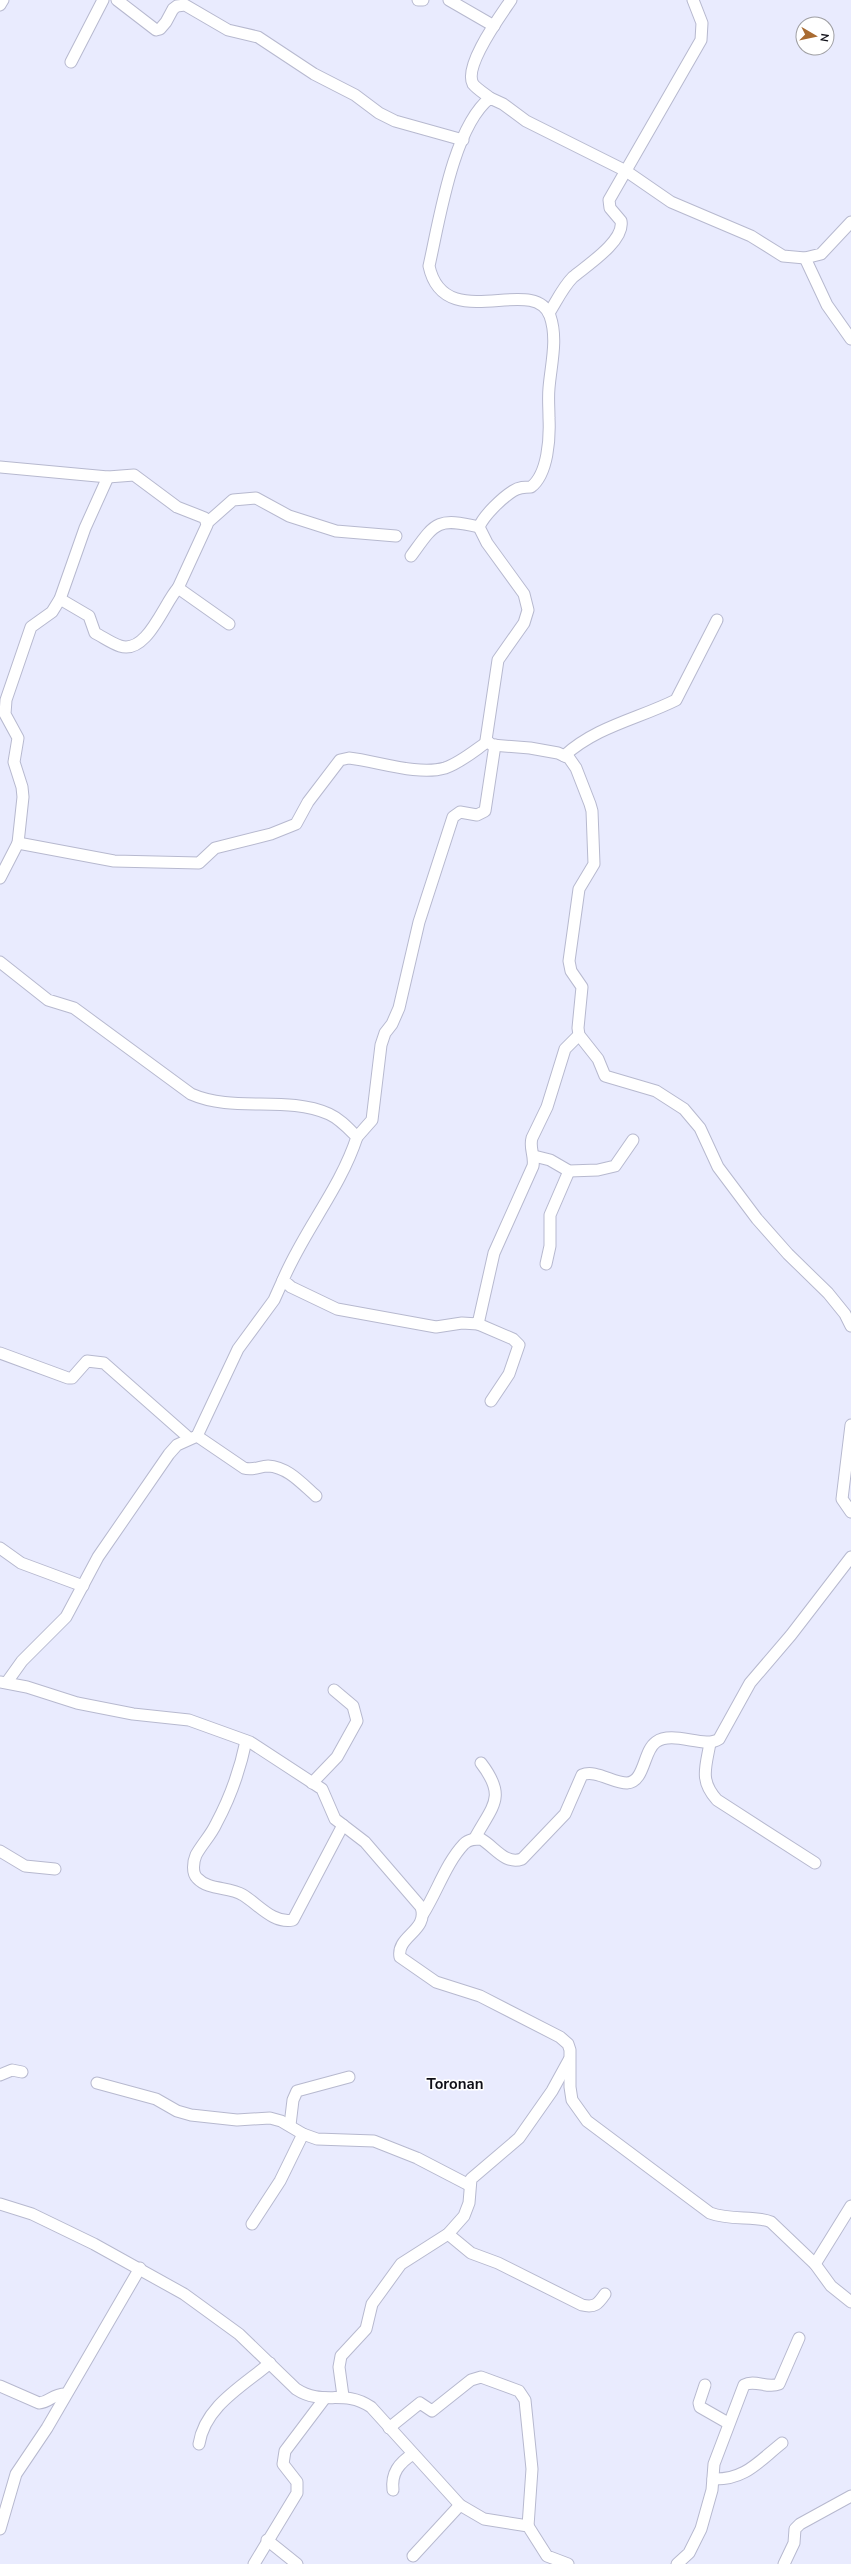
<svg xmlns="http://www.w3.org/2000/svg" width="851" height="2564" font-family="'Nunito Sans',sans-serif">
  <rect width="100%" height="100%" fill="#e9ebfe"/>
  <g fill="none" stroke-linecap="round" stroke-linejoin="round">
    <defs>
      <g id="minor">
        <path d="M117 0 156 30 160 29 166 22 173 9 177 6 185 5 228 30 258 37 314 74 355 95 379 113 395 121 463 140"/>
        <path d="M418 0H423"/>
        <path d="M449 0 494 26"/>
        <path d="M0 5 3 0"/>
        <path d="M71 62 103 0"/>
        <path d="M490 98C485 94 477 89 473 84 463 66 501 15 511 0"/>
        <path d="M851 222 821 254 805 258 783 256 751 236 671 202 626 171 526 121 503 104 490 98C453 127 439 222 429 266 444 336 534 273 550 316 558 339 551 364 549 388 548 398 549 408 549 418 550 438 548 474 531 487 525 487 519 487 513 491 502 498 484 515 479 527L487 543 524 594 528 610 524 623 498 660 486 740 492 745 530 748 558 753 569 758 576 768 590 804 592 811 594 864 579 889 569 961 571 971 582 987 578 1028 579 1035 598 1059 605 1076 656 1091 684 1109 700 1128 718 1167 757 1219 788 1254 828 1293 845 1314 851 1326"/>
        <path d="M805 258 827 305 851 339"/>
        <path d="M549 313C556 302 563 287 573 277 586 266 625 241 621 221L610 208 609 200 701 40 702 23 693 0"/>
        <path d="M0 467 108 477 134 475 177 507 205 518 207 525 178 588 229 624"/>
        <path d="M208 522 233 500 256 498 289 516 336 531 396 536"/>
        <path d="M411 556C435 523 436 517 479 527"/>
        <path d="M60 599 89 616 95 633C103 637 111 643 120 646 147 655 164 603 178 588"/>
        <path d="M564 756C597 726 638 719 676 700L717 620"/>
        <path d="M18 843 23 797 22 787 14 762 18 738 5 714 6 700 31 627 52 612 60 599 85 528 108 477"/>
        <path d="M0 878 18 843 114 861 199 863 215 848 271 834 296 824 308 802 340 760 349 758C377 761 418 776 445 768 460 763 474 751 487 742"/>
        <path d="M0 962 48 1000 74 1008 89 1019 191 1094C234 1113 286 1095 329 1114 340 1119 348 1128 357 1137 340 1189 304 1230 283 1280L291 1287 337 1309 436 1327 462 1323 478 1324 494 1253 533 1166C535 1156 529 1148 532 1138L547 1107 565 1049 579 1035"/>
        <path d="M357 1137 372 1120 381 1045 385 1033 392 1024 399 1008 419 922 453 817 460 812 477 815 485 811 495 745"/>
        <path d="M534 1156 550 1160 569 1171 598 1170 615 1166 633 1140"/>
        <path d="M546 1264 550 1246V1215L569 1171"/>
        <path d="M478 1324 513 1339 519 1345 509 1374 491 1401"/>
        <path d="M0 1353 68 1378H72L87 1361 104 1363 189 1438"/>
        <path d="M851 1425 842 1499 851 1512"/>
        <path d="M197 1436 244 1468C253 1471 260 1466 268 1466 288 1467 302 1484 316 1496"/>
        <path d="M0 1548 21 1563 83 1586"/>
        <path d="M0 1682 27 1687 77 1703 133 1714 189 1720 250 1742 322 1789 335 1819 365 1842 421 1907C429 1931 396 1936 400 1957L436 1982 480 1996 560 2037 568 2044 570 2050V2087L572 2100 587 2121 710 2213C731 2221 756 2215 771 2222L815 2264 831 2286 851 2302"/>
        <path d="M7 1682 22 1661 66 1617 98 1557 169 1454 177 1445 197 1436 238 1349 274 1300 283 1280"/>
        <path d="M246 1741C240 1770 230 1798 216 1824 211 1835 202 1844 196 1855 193 1862 192 1873 197 1878 209 1891 229 1886 243 1895 258 1904 273 1924 293 1920L343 1825"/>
        <path d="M710 1743C706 1767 699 1780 717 1800L815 1863"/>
        <path d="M312 1783 337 1757 357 1721 353 1706 334 1690"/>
        <path d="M475 1838C493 1805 507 1797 481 1763"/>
        <path d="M0 1851 25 1866 55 1869"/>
        <path d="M423 1914C437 1892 446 1863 464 1844 469 1839 475 1839 481 1839 495 1847 505 1865 522 1859L565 1814 582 1775C595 1769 613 1783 627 1783 645 1782 643 1751 656 1742 673 1730 705 1749 719 1739L750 1683 791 1635 851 1557"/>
        <path d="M0 2075 12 2070 22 2072"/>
        <path d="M97 2083 156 2099 177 2111 191 2115 237 2120 270 2118 281 2121 303 2134 317 2139 374 2141 417 2158 469 2185"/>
        <path d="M290 2125 293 2100 297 2091 349 2077"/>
        <path d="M0 2204 32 2214 94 2244 184 2294 239 2334 296 2389C324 2407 342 2388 371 2407L460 2505 484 2519 528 2526 547 2556 568 2564"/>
        <path d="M252 2224 280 2181 303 2134"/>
        <path d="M448 2234 471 2253 498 2263 582 2305C595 2308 598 2304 605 2294"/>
        <path d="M815 2264 851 2206"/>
        <path d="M705 2385 699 2403 700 2407 728 2423"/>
        <path d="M0 2386 39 2403C51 2402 51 2394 66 2394"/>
        <path d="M343 2396 339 2367 341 2356 366 2329 372 2304 401 2264 448 2234 464 2216 469 2203 471 2179 519 2138 552 2091 569 2060"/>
        <path d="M389 2428 420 2403 432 2411 471 2380 481 2377 519 2391 525 2400 532 2469 528 2526"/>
        <path d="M199 2444C205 2406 243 2386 270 2363"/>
        <path d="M713 2479C745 2480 758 2462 782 2443"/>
        <path d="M393 2490C391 2473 399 2463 413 2454"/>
        <path d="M0 2529 16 2474 47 2428 140 2268"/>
        <path d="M267 2540 297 2564"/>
        <path d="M413 2556 460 2505"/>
        <path d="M254 2564 297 2493V2482L283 2464 285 2451 325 2398"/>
        <path d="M677 2564 689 2553 701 2529 712 2490 714 2464 744 2385C755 2379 767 2389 779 2384L799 2338"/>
        <path d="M784 2564 794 2543 795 2529 800 2524 851 2496"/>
      </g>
    </defs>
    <use href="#minor" stroke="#b7b9cf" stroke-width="13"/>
    <use href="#minor" stroke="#fff" stroke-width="11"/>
  </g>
  <g text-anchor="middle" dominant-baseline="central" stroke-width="3" stroke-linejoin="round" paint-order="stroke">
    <g font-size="15" font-weight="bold" fill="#101018" stroke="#fff">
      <text x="455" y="2084">Toronan</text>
    </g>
  </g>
  <g transform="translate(815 36) rotate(99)"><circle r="19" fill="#ffffff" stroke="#9f9fa3"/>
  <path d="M0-3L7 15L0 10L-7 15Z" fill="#a96b31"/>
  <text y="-6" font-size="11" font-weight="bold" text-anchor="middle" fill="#101018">N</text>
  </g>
</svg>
